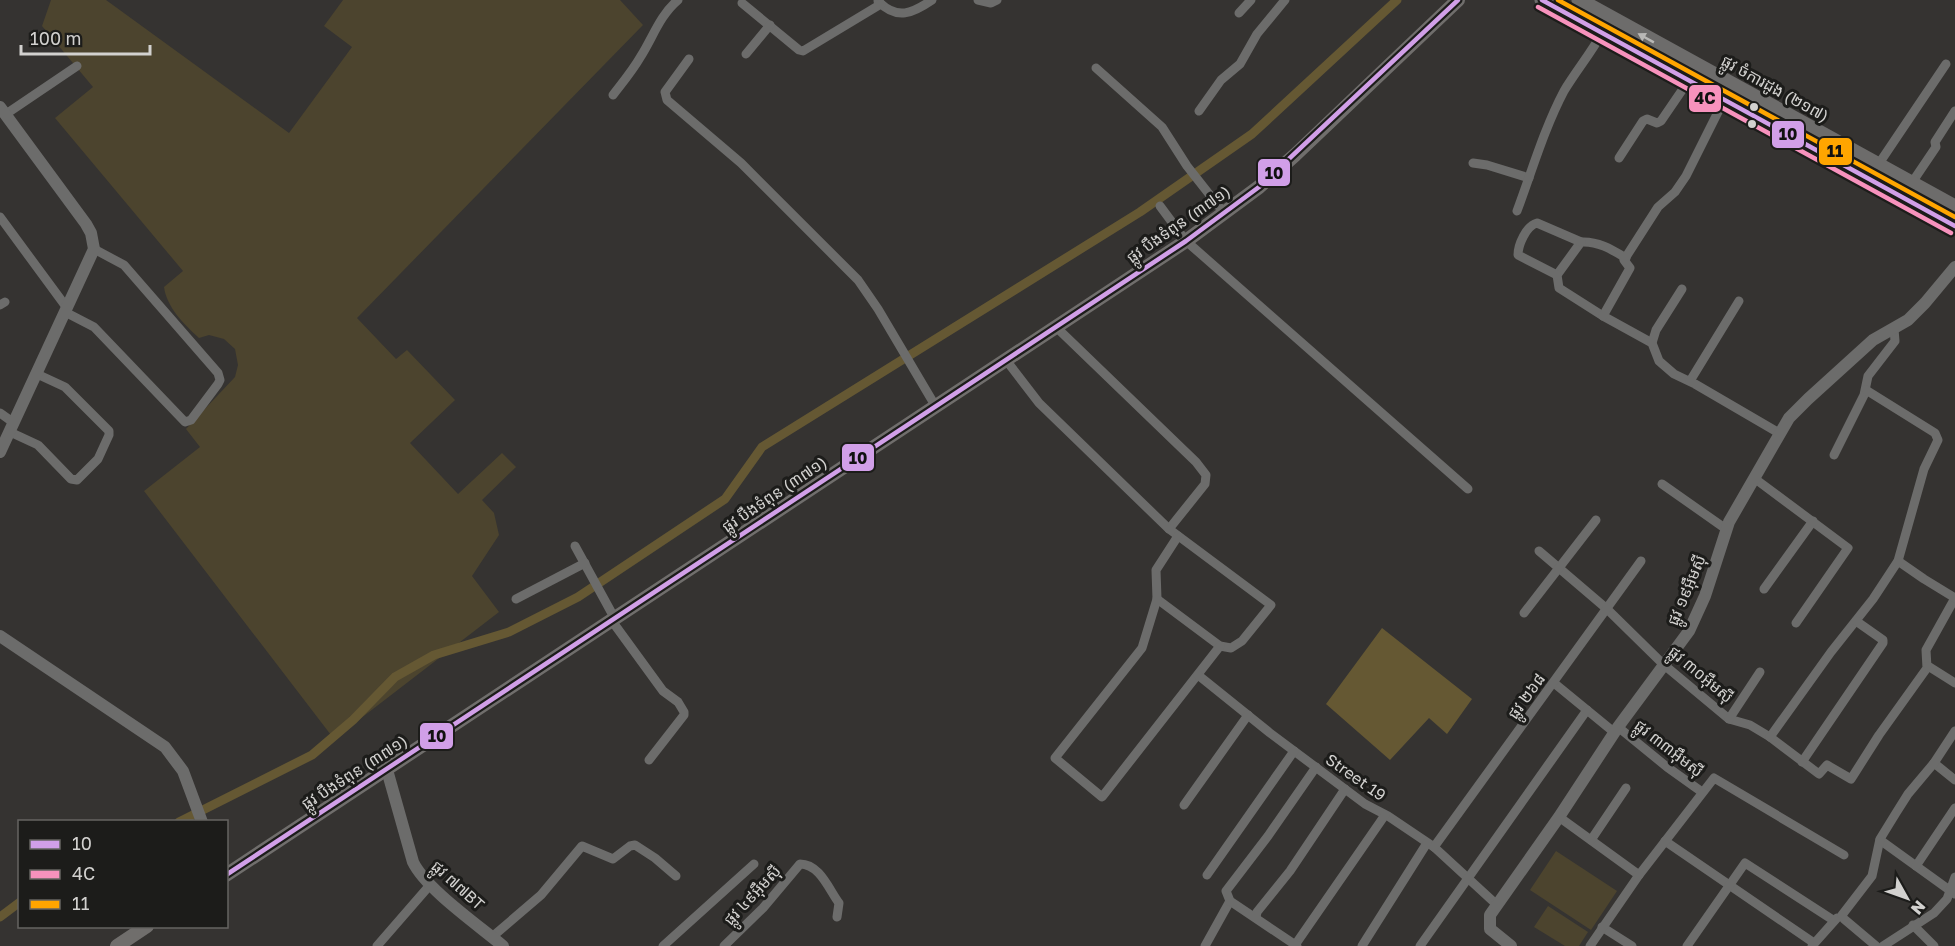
<svg xmlns="http://www.w3.org/2000/svg" width="1955" height="946" font-family="'Golos Text','Noto Sans Khmer',sans-serif">
  <rect width="100%" height="100%" fill="#353331"/>
  <g fill="#4c442e">
    <path d="M51 0H106L289 133 352 47 324 26 343 0H620L643 25 357 318 396 359 407 350 455 400 410 443 458 494 502 453 516 467 482 500 494 513 499 535 472 576 499 612 334 739 144 491 200 447 186 429 235 377 238 365 235 349 224 339 209 335 199 338C184 324 167 308 164 287L183 271 55 118 93 87 42 26Z"/>
    <path d="M1556 851 1617 891 1591 930 1530 890Z"/>
    <path d="M1548 906 1588 932 1579 946H1565L1534 927Z"/>
  </g>
  <path fill="#655833" d="M1382 628 1472 699 1447 734 1429 718 1390 760 1326 704Z"/>
  <g fill="none" stroke-linecap="round" stroke-linejoin="round">
    <g stroke="#655833" stroke-width="9">
      <path d="M179 822 312 755 353 720 395 677 434 655 509 632 578 597 725 499 762 447 1140 212 1252 134 1397 0"/>
      <path d="M0 917 20 902"/>
    </g>
    <g stroke="#6c6c6b" stroke-width="9">
      <path d="M978 0 991 3 997 0"/>
      <path d="M878 1C897 21 913 13 932 0"/>
      <path d="M742 3 799 50 803 51 881 4"/>
      <path d="M1239 13 1251 0"/>
      <path d="M746 54 770 25"/>
      <path d="M689 59 665 92 667 100 741 163 858 280 878 309 936 407"/>
      <path d="M1096 68 1162 127 1187 166 1224 213"/>
      <path d="M613 95C623 82 633 70 641 56 653 37 660 15 678 0"/>
      <path d="M1199 111 1221 80 1240 64 1257 34 1285 0"/>
      <path d="M6 114 77 66"/>
      <path d="M1619 158 1643 121 1647 119 1657 123 1661 121 1689 80"/>
      <path d="M1473 163 1487 165 1529 178"/>
      <path d="M1878 165 1946 64"/>
      <path d="M1911 184 1936 147 1935 142 1955 111"/>
      <path d="M1160 206 1186 241 1468 489"/>
      <path d="M1517 211C1532 171 1544 129 1564 91 1576 71 1591 53 1602 33"/>
      <path d="M0 217 67 308"/>
      <path d="M1626 258C1611 249 1598 241 1581 242L1557 275 1559 288 1603 316 1652 343 1659 361 1674 374 1695 384 1779 433"/>
      <path d="M1557 275 1518 255C1518 245 1526 226 1537 223L1581 242"/>
      <path d="M0 305 5 302"/>
      <path d="M65 312 94 327 185 422 191 420 218 384 220 380 218 373 124 265 94 249"/>
      <path d="M1603 316 1630 268 1624 260 1658 207 1675 192 1686 176 1724 100"/>
      <path d="M1056 327 1196 462 1206 475 1205 484 1169 529"/>
      <path d="M1652 343 1656 330 1682 289"/>
      <path d="M1006 360 1039 403 1169 529 1271 605 1242 641 1231 648 1220 646 1157 599"/>
      <path d="M1690 381 1739 301"/>
      <path d="M0 413 14 423"/>
      <path d="M10 432 38 445 71 479 77 480 98 459 109 435V431L65 387 37 374"/>
      <path d="M1834 455 1864 395 1868 376 1895 341 1894 329"/>
      <path d="M1754 478 1848 548 1796 623"/>
      <path d="M1662 484 1726 529"/>
      <path d="M1178 536 1156 570 1157 599 1142 648 1055 758 1102 797 1220 646"/>
      <path d="M575 546 615 619"/>
      <path d="M1539 551 1607 609 1663 664 1729 719 1750 725 1770 737 1819 774 1827 765 1851 779 1879 735 1927 668 1926 650 1955 598"/>
      <path d="M1898 561 1924 579 1955 598"/>
      <path d="M1764 589 1813 521"/>
      <path d="M516 599 585 563"/>
      <path d="M1524 613 1596 520"/>
      <path d="M612 621 663 691 678 702 684 712V715L649 760"/>
      <path d="M1928 666 1955 683"/>
      <path d="M1198 675 1270 733 1365 804 1388 816 1434 847 1496 904"/>
      <path d="M1554 683 1615 733"/>
      <path d="M1729 719 1760 672"/>
      <path d="M1618 727 1667 767 1702 792"/>
      <path d="M1770 737 1831 652 1873 599 1898 561 1924 469 1938 440 1935 433 1866 390"/>
      <path d="M1802 762 1883 643V640L1856 621"/>
      <path d="M1934 763 1955 780"/>
      <path d="M1184 805 1248 715"/>
      <path d="M1559 817 1639 875"/>
      <path d="M1591 840 1626 788"/>
      <path d="M1880 840 1955 894"/>
      <path d="M1665 841 1814 943"/>
      <path d="M1434 847 1641 561"/>
      <path d="M1916 866 1955 808"/>
      <path d="M1207 875 1294 751"/>
      <path d="M1256 917 1257 912 1290 871 1345 789"/>
      <path d="M1913 925 1934 946"/>
      <path d="M1602 927 1632 946"/>
      <path d="M492 937 541 895 582 846 613 859 630 846 635 845 655 858 676 876"/>
      <path d="M1295 945 1385 815"/>
      <path d="M377 946 430 885"/>
      <path d="M663 946 754 864"/>
      <path d="M724 946 763 908 800 864C820 864 829 890 839 903L837 917"/>
      <path d="M1205 946 1230 901"/>
      <path d="M1297 946 1230 901 1226 891 1268 836 1316 767"/>
      <path d="M1362 946 1427 843"/>
      <path d="M1420 946 1587 710"/>
      <path d="M1590 946 1639 875 1714 778 1844 855"/>
      <path d="M1687 946 1745 863 1833 920"/>
      <path d="M1812 946 1837 918"/>
      <path d="M1876 946 1844 919 1842 915 1872 876 1880 839 1896 813 1908 794 1934 763 1955 731"/>
      <path d="M1883 946 1934 913 1947 899 1955 877"/>
    </g>
    <g stroke="#6c6c6b" stroke-width="12">
      <path d="M0 107 86 224 91 233 94 249 0 452"/>
      <path d="M0 636 165 747 183 771 202 822"/>
      <path d="M387 770 413 862C426 889 478 925 503 946"/>
      <path d="M1511 946 1490 929V915L1559 817 1618 727 1689 631 1705 596 1729 522 1789 418 1808 399 1873 340 1908 320 1925 303 1955 267"/>
    </g>
    <g stroke="#706e6c" stroke-width="14">
      <path d="M226 875 1186 241 1259 187 1295 155 1458 0"/>
      <path d="M117 946 147 926"/>
    </g>
    <g stroke="#6d6c6b" stroke-width="15">
      <path d="M1542 0 1955 226"/>
      <path d="M1579 0 1955 207"/>
    </g>
    <defs>
      <g id="bus-1">
        <path d="M1542 0 1955 226"/>
        <path d="M226 875 1186 241 1259 187 1458 0"/>
      </g>
      <path id="bus-2" d="M1538 7 1951 233"/>
      <path id="bus-3" d="M1558 0 1955 217"/>
    </defs>
    <use href="#bus-1" stroke="#1c1c1a" stroke-width="9"/>
    <use href="#bus-2" stroke="#1c1c1a" stroke-width="9"/>
    <use href="#bus-3" stroke="#1c1c1a" stroke-width="9"/>
    <use href="#bus-1" stroke="#d19fe8" stroke-width="4.5"/>
    <use href="#bus-2" stroke="#f792bd" stroke-width="4.5"/>
    <use href="#bus-3" stroke="#ffa500" stroke-width="4.5"/>
  </g>
  <defs><path id="oneway-solid" d="M-6-.8H1V-3.2L6.5 0L1 3.2V.8H-6Z" transform="scale(1.5)"/></defs>
  <use fill="#b9b8b6" href="#oneway-solid" transform="translate(1646 38) rotate(-151)"/>
  <g fill="#d2d1cf" stroke="#1c1c1a" stroke-width="2">
    <circle cx="1754" cy="107" r="5"/>
    <circle cx="1752" cy="124" r="5"/>
  </g>
  <g text-anchor="middle" dominant-baseline="central" stroke-width="6" stroke-linejoin="round" paint-order="stroke">
    <g font-size="16" fill="#d2d1cf" stroke="#1c1c1a">
      <text transform="translate(1775 88) rotate(29)">ផ្លូវ ចំការដូង (២១៧)</text>
      <text transform="translate(1178 224) rotate(-35)">ផ្លូវ បឹងទំពុន (៣៧១)</text>
      <text transform="translate(774 494) rotate(-34)">ផ្លូវ បឹងទំពុន (៣៧១)</text>
      <text transform="translate(1686 590) rotate(-67)">ផ្លូវ ១៩អ៊ឹមស៊ី</text>
      <text transform="translate(1701 674) rotate(40)">ផ្លូវ ៣០អ៊ឹមស៊ី</text>
      <text transform="translate(1526 696) rotate(-54)">ផ្លូវ ២៦៨</text>
      <text transform="translate(1669 748) rotate(38)">ផ្លូវ ៣៣អ៊ឹមស៊ី</text>
      <text transform="translate(354 772) rotate(-33)">ផ្លូវ បឹងទំពុន (៣៧១)</text>
      <text transform="translate(1356 777) rotate(35)">Street 19</text>
      <text transform="translate(458 885) rotate(42)">ផ្លូវ ៧៧BT</text>
      <text transform="translate(752 895) rotate(-47)">ផ្លូវ ៤៩អ៊ឹមស៊ី</text>
    </g>
  </g>
  <g stroke="#1c1c1a" stroke-width="2">
    <rect x="1688" y="84" width="34" height="29" rx="6" fill="#f792bd"/>
    <rect x="1771" y="120" width="34" height="29" rx="6" fill="#d19fe8"/>
    <rect x="1818" y="137" width="35" height="29" rx="6" fill="#ffa500"/>
    <rect x="1257" y="158" width="34" height="29" rx="6" fill="#d19fe8"/>
    <rect x="841" y="443" width="34" height="29" rx="6" fill="#d19fe8"/>
    <rect x="419" y="722" width="35" height="28" rx="6" fill="#d19fe8"/>
  </g>
  <g font-size="16" text-anchor="middle" font-weight="bold" fill="#111">
    <text x="1705" y="104">4C</text>
    <text x="1788" y="140">10</text>
    <text x="1835" y="157">11</text>
    <text x="1274" y="179">10</text>
    <text x="858" y="464">10</text>
    <text x="437" y="742">10</text>
  </g>
  <rect x="18" y="820" width="210" height="108" fill="#1c1c1a" stroke="#656462" stroke-width="1.5"/>
  <rect x="30" y="840" width="30" height="9" fill="#d19fe8" stroke="#656462" stroke-width="1.5"/>
  <text x="72" y="850" font-size="18" fill="#d2d1cf">10</text>
  <rect x="30" y="870" width="30" height="9" fill="#f792bd" stroke="#656462" stroke-width="1.5"/>
  <text x="72" y="880" font-size="18" fill="#d2d1cf">4C</text>
  <rect x="30" y="900" width="30" height="9" fill="#ffa500" stroke="#656462" stroke-width="1.5"/>
  <text x="72" y="910" font-size="18" fill="#d2d1cf">11</text>
  <g transform="translate(1907 898) rotate(130)" stroke="#1c1c1a" stroke-width="4.5" paint-order="stroke">
  <path d="M0-4.5L10 22L0 15L-10 22Z" fill="#d2d1cf"/>
  <text y="-9" font-size="16" font-weight="bold" text-anchor="middle" fill="#d2d1cf">N</text>
  </g>
  <path d="M21 45v9h129v-9" fill="none" stroke="#d2d1cf" stroke-width="3"/>
  <text x="30" y="45" font-size="18" fill="#d2d1cf" stroke="#1c1c1a" stroke-width="4.5" paint-order="stroke">100 m</text>
</svg>
